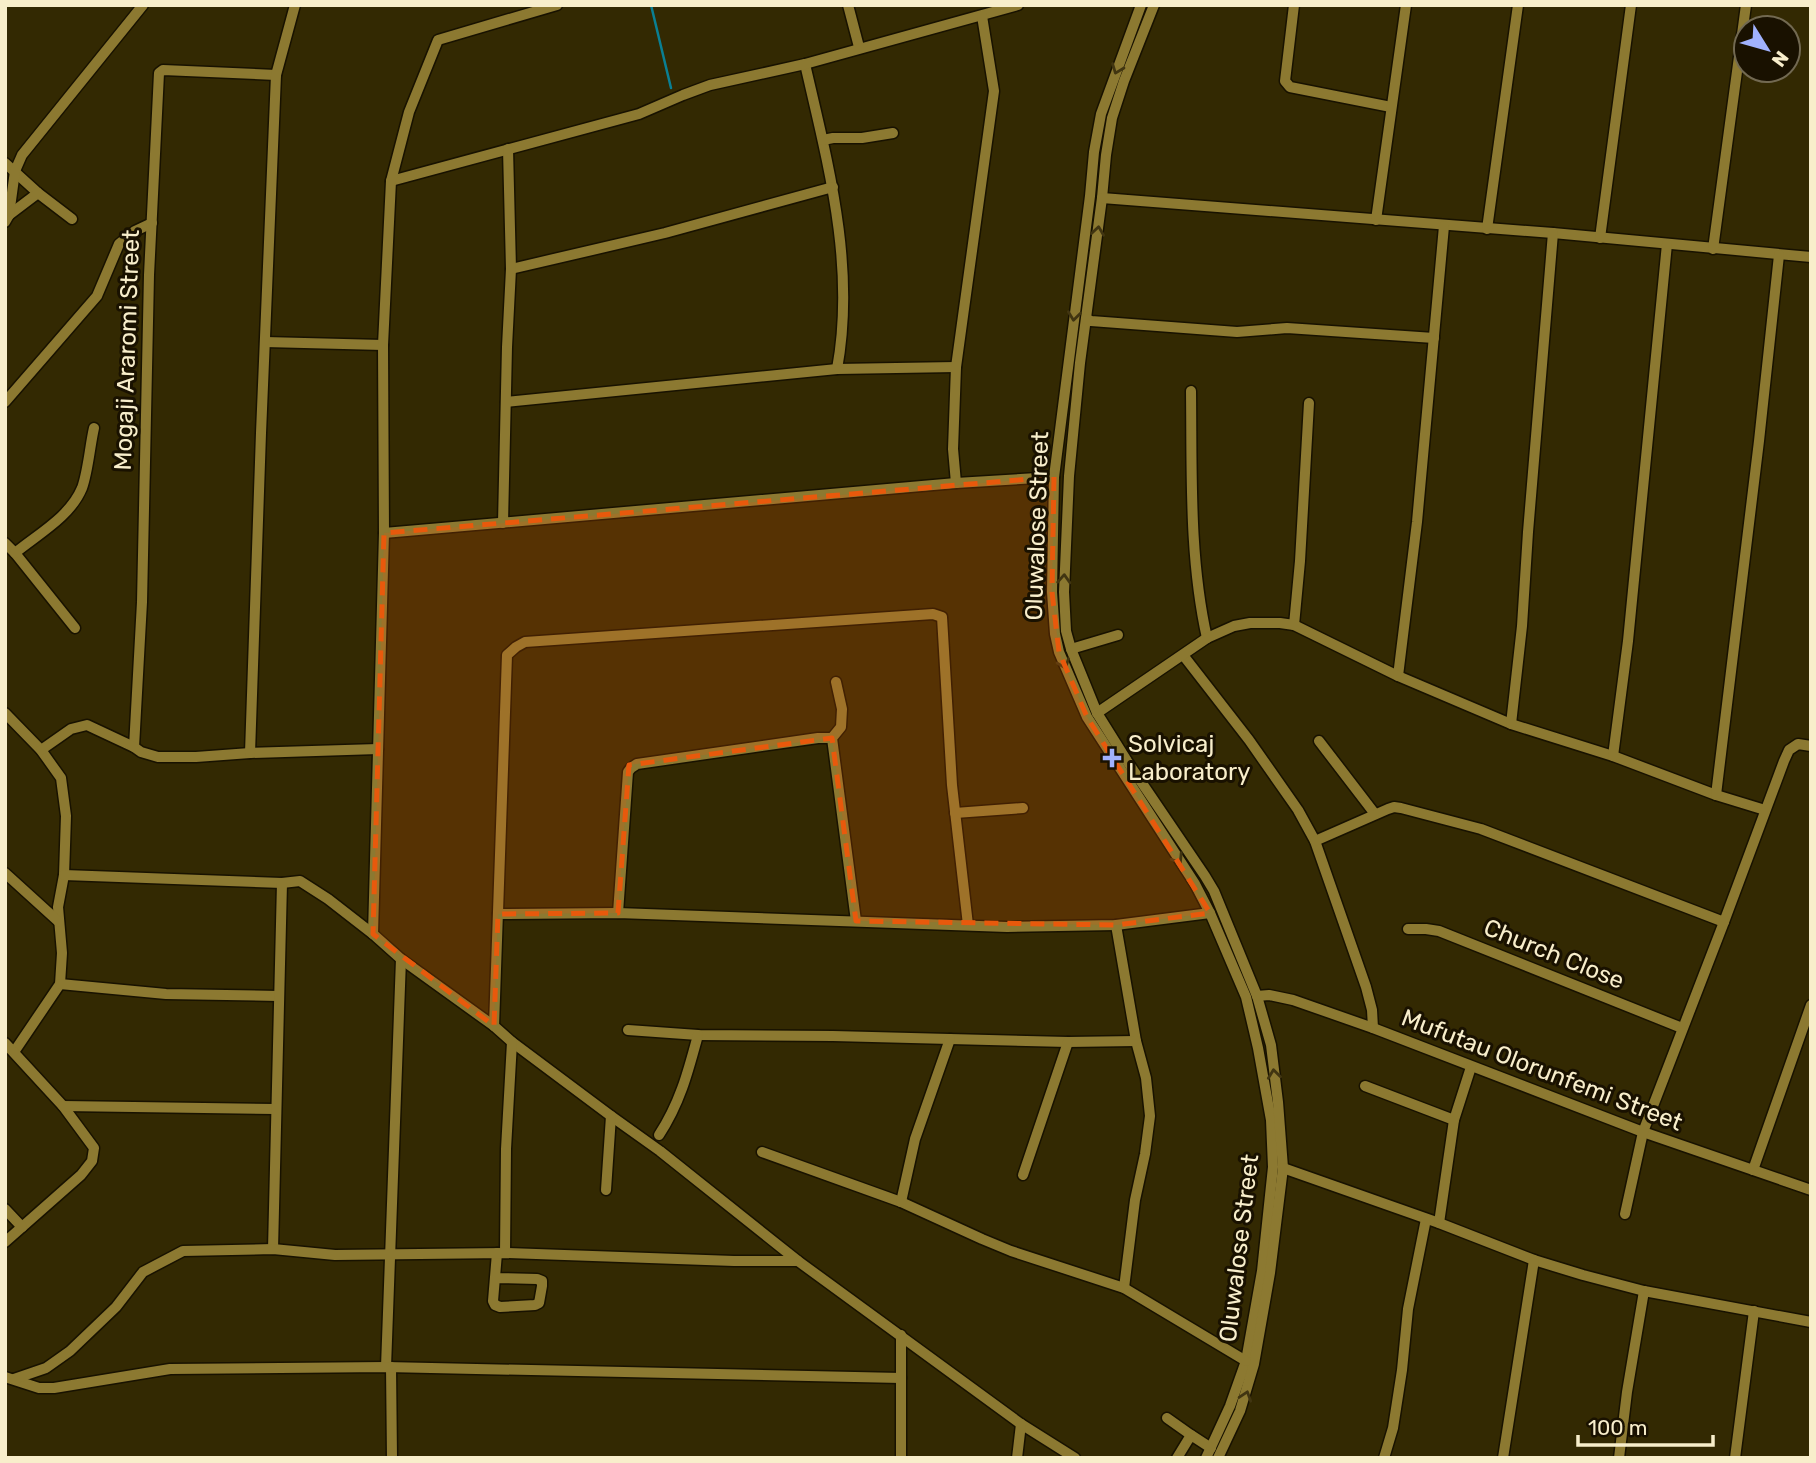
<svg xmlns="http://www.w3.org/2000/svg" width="1816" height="1463" font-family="Rubik,sans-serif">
  <rect width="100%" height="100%" fill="#332902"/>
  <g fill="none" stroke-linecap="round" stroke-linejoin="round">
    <path stroke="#0a7f93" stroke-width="2.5" d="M651 5 671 88"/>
    <defs>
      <g id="minor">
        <path d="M848 5 859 47"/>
        <path d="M1141 5 1101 114 1094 152 1090 196 1054 477 1052 592 1055 634 1059 652 1087 717 1195 884 1210 913 1246 997 1258 1048 1271 1120 1273 1167 1262 1271 1246 1361 1230 1406 1206 1458"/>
        <path d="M1154 5 1124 81 1112 118 1106 155 1102 198 1080 363 1069 476 1064 592 1066 631 1071 649 1097 713 1127 761 1205 876 1214 891 1257 996 1271 1045 1278 1102 1283 1168 1270 1273 1254 1364 1240 1411 1218 1458"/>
        <path d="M1294 5 1285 81 1290 87 1391 107"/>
        <path d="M805 64C828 164 856 266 837 369"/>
        <path d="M823 140 833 138H862L893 133"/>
        <path d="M5 163 38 193 72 219"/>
        <path d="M391 181 639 114 683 95 710 85 805 64 1018 5"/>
        <path d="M1102 198 1553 233 1811 257"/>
        <path d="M9 215 38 193"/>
        <path d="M1376 220 1406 5"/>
        <path d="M5 222 9 215 15 171 22 155 143 5"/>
        <path d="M1487 229 1518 5"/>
        <path d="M1600 238 1631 5"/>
        <path d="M1713 249 1746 5"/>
        <path d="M511 269 665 233 833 187"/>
        <path d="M1086 319 1091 321 1237 332 1287 328 1434 338"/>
        <path d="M265 342 383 345"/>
        <path d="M1191 391C1192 473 1189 558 1207 638"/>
        <path d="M5 402 97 296 119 244 135 231 152 223"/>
        <path d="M506 402 837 369 956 367"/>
        <path d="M956 483 953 449 956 367 994 91 982 16"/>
        <path d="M503 523 507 347 511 269 508 149"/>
        <path d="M384 533 956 483 1054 477"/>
        <path d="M5 543 15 553 75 628"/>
        <path d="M15 553C38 534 70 517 82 488 88 472 90 445 94 428"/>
        <path d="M1294 625 1300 561 1309 403"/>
        <path d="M1071 649 1118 635"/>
        <path d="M1183 655 1249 740 1298 810 1315 841 1366 987 1372 1010 1373 1028"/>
        <path d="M1398 676 1417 522 1444 226"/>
        <path d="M836 682 842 709 841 727 832 738 856 921"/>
        <path d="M5 713 41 750 61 778 66 816 64 875 58 907 62 953 60 984 14 1052"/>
        <path d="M1097 713 1207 638 1234 626 1250 623H1280L1294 625 1398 676 1511 724 1613 756 1716 795 1765 810"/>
        <path d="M1511 724 1522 626 1528 532 1553 233"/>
        <path d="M1319 741 1375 814"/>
        <path d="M134 747 142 602 149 275 159 73 163 70 276 75"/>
        <path d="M41 750 71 729 87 725 134 747 141 752 158 757H196L250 753 378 749"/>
        <path d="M250 753 261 433 276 75 295 5"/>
        <path d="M1613 756 1628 641 1667 244"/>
        <path d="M1716 795 1759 441 1779 255"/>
        <path d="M955 813 1023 808"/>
        <path d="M1315 841 1388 809 1394 807 1401 808 1481 829 1724 922"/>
        <path d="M5 873 59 922"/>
        <path d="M64 875 282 883 300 881 328 899 373 934 401 959 494 1026 512 1042 611 1116 660 1151 798 1261 1021 1424 1075 1458"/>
        <path d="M618 913 628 772 631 768 637 764 818 738H832"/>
        <path d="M498 914 618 913 1007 927 1116 925 1210 913"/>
        <path d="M1116 925 1136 1041 1146 1078 1150 1116 1145 1154 1135 1200 1124 1288"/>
        <path d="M1408 929H1426L1439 931 1682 1028"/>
        <path d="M373 934 384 533 383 345 391 181 409 112 438 40 557 5"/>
        <path d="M60 984 166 994 278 996"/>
        <path d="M1257 996 1269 995 1293 1000 1373 1028 1643 1132 1811 1190"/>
        <path d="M494 1026 507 655 516 647 525 642 933 614 942 617 952 785 968 925"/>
        <path d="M628 1030 698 1035 833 1036 1068 1042 1136 1041"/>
        <path d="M5 1043 63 1106 94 1148 92 1161 81 1175 5 1242"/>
        <path d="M1365 1086 1454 1120"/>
        <path d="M63 1106 275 1109"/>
        <path d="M659 1135C680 1103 688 1072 698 1035"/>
        <path d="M762 1152 901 1202 982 1239 1011 1251 1124 1288 1246 1361"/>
        <path d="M1283 1168 1439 1223 1534 1260 1583 1275 1644 1291 1811 1322"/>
        <path d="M1753 1170 1811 1005"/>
        <path d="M1023 1175 1068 1042"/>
        <path d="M606 1190 611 1116"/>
        <path d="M901 1202 915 1139 950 1039"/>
        <path d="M5 1209 22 1227"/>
        <path d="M1625 1214 1643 1132 1724 922 1784 761 1789 750 1798 744 1811 746"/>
        <path d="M1439 1223 1454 1120 1471 1067"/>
        <path d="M273 1249 282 883"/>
        <path d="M505 1253 506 1149 512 1042"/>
        <path d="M495 1278 537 1279 542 1281V1286L539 1303 535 1305 500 1307 495 1305 493 1301 497 1253"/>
        <path d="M386 1367 401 959"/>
        <path d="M391 1367 392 1458"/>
        <path d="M5 1377 39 1388H54L170 1369 386 1367 901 1378"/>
        <path d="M14 1379 46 1368 70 1351 116 1307 143 1272 183 1251 273 1249 335 1255 505 1253 734 1261H798"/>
        <path d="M1167 1418 1191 1435"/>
        <path d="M901 1458V1335"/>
        <path d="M1017 1458 1021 1424"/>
        <path d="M1177 1458 1191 1435 1211 1448"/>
        <path d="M1384 1458 1393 1428 1402 1370 1408 1309 1426 1219"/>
        <path d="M1503 1458 1534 1260"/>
        <path d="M1619 1458 1627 1392 1644 1291"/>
        <path d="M1735 1458 1754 1311"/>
      </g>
    </defs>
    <use href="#minor" stroke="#181200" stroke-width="13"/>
    <use href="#minor" stroke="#8c7931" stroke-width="10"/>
  </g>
  <defs><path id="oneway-chevron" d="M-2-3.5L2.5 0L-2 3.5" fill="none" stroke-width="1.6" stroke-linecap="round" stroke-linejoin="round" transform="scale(1.75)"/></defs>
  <g stroke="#413511">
    <use href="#oneway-chevron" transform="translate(1117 69) rotate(111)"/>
    <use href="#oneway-chevron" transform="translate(1098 231) rotate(-82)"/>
    <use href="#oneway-chevron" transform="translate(1074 316) rotate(97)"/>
    <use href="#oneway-chevron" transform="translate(1064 579) rotate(-87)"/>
    <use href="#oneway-chevron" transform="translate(1064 664) rotate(69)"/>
    <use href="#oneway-chevron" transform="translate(1178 859) rotate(57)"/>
    <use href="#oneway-chevron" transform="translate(1274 1074) rotate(-97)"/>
    <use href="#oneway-chevron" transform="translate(1246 1396) rotate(-72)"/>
  </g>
  <path fill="#e8590c" fill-opacity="0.2" stroke="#e8590c" stroke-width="5" stroke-dasharray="14 9" stroke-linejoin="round" d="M1054 477 1052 592 1059 652 1087 717 1210 913 1116 925 856 921 832 738 629 765 618 913 498 914 494 1026 373 934 384 533Z"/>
  <path fill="#a1b2fd" stroke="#191100" stroke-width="2.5" d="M1108.5 747.5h7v7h7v7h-7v7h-7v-7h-7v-7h7z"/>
  <g text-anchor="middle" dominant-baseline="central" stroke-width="6" stroke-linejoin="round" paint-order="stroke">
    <g font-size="24" fill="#f8eecb" stroke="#191100">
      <text transform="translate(127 350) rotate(-88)">Mogaji Araromi Street</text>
      <text transform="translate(1037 526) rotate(-88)">Oluwalose Street</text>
      <text transform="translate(1554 954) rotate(22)">Church Close</text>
      <text transform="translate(1542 1070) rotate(21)">Mufutau Olorunfemi Street</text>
      <text transform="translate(1239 1248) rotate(-83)">Oluwalose Street</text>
    </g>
    <g font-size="24" fill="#f8eecb" stroke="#191100" text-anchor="start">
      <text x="1128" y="744">Solvicaj<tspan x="1128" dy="28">Laboratory</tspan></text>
    </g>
  </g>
  <rect width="1816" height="1463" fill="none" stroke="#f8eecb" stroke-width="14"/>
  <g transform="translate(1767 49) rotate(127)"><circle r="33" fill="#191100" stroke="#726951" stroke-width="2"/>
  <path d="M0-5L12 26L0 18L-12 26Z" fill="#a1b2fd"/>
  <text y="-10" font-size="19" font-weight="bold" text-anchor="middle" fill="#f8eecb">N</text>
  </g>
  <path d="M1578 1435v10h135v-10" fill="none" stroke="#f8eecb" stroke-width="3.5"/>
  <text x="1588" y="1435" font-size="21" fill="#f8eecb" stroke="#191100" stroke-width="5" paint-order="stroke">100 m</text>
</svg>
